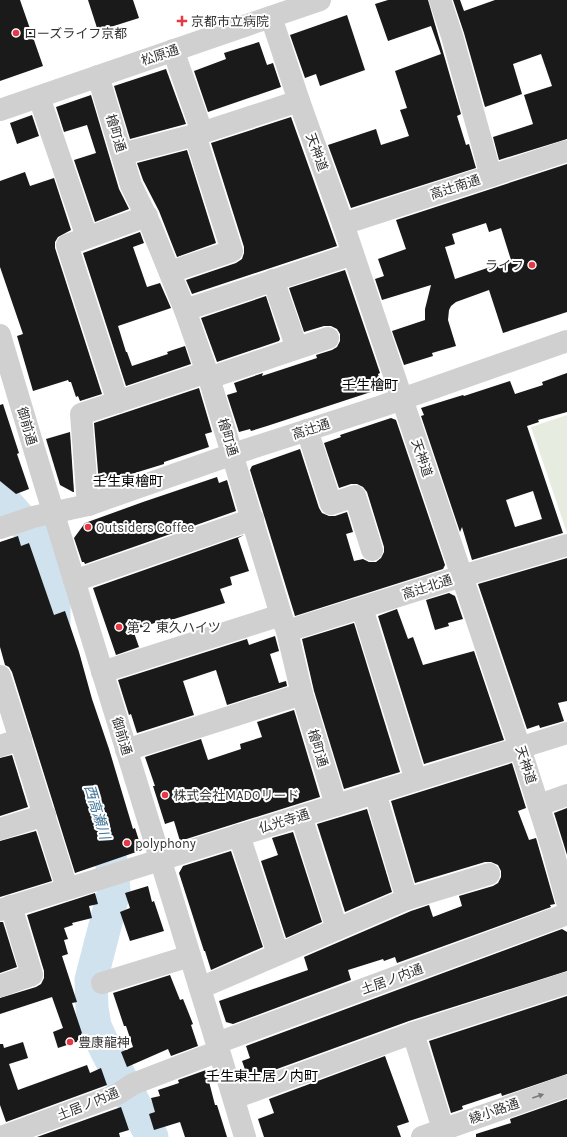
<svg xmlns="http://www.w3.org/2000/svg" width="567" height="1137" font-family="Karla,'Noto Sans JP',sans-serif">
  <rect width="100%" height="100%" fill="#fff"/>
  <path fill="#e6ecdf" d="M567 415V533L531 427Z"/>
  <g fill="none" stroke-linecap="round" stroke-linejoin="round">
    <g stroke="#cfe2ee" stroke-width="33">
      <path d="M0 496 30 530 43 549 54 581V628L46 659"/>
      <path d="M98 818 112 865 114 891 91 980 92 1008 95 1026 106 1050 152 1137"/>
    </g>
  </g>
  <g fill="#1a1a1a" fill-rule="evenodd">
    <path d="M0 0H20L43 66 0 81Z"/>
    <path d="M88 0H133L139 18 98 31Z"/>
    <path d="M388 0H428L461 114 457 116 466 145 469 144 476 168 351 208 328 145 376 129 381 145 409 136 400 110 407 108 395 71 441 54 431 26 388 41 375 4Z"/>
    <path d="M453 0H460L464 11 495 0H567V139L499 160 493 137 533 124 524 95 552 86 541 54 513 64 522 94 485 107 464 33Z"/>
    <path d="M347 15 365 70 320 86 316 74 305 78 290 35Z"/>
    <path d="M259 42 267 65 273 63 281 87 208 112 194 71 226 59 224 53Z"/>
    <path d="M166 69 186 124 130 139 114 86Z"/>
    <path d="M91 95 119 189 129 209 95 222 74 160 96 153 87 125 64 132 56 107Z"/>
    <path d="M32 115 39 136 17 144 10 123Z"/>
    <path d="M291 117 337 246 192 294 186 280 236 263 242 259 244 253V247L211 143Z"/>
    <path d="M187 150 216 243 177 257 159 211 143 180 137 163Z"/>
    <path d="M567 164V312L503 333 489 290 456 302 451 306 449 310 448 320 456 346 432 353 433 356 404 365 392 331 425 320V309L431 285 382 300 375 279 384 276 378 259 406 249 396 220ZM486 223 489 232 501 228 511 260 455 279 445 247 455 244 452 234Z"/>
    <path d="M25 172 30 186 54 178 71 230 58 237 55 242V248L102 394 80 401 78 396 76 397 71 382H69L68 380 33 391 17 336 23 334 0 267V181Z"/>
    <path d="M140 232 144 243 133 247 147 287 160 283 171 308 118 326 126 352H127L132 366 168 354 167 352 185 346 191 364 126 386 83 253Z"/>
    <path d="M345 270 380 373 378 374 381 384H378L380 389 267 426 251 431 250 429 239 432 227 395 237 392 234 383 263 373 262 376 317 358 316 355 332 350 337 347 340 341V334L337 329 331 326H324L304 332 289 288Z"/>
    <path d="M266 296 280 339 279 341 217 362 201 318Z"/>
    <path d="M567 373V412L538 420 539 422 527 426 563 533 472 560 462 527 460 532 421 416 424 415 421 408 463 395 464 396 510 381 515 394 543 385 542 382ZM533 491 542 519 515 527 506 500Z"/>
    <path d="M199 388 212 432 205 434 209 447 164 462V464L99 484 94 423Z"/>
    <path d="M3 404 19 453 17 454 29 489 16 494 0 481V405Z"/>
    <path d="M391 418 396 420 445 565 443 569 295 616 250 470 252 466 300 449 319 508 322 513 329 516H335L347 512 353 532 346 534 354 561 363 559 369 562H376L381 558 384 552V547L367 492 363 487 357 484H351L339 488 324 443 341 437 340 435Z"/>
    <path d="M70 432 74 492H73L60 485 46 439Z"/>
    <path d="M217 477 219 483 227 480 236 511 85 564 84 562H82L74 538 85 523 143 502Z"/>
    <path d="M244 535 238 538 249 571 230 577 232 585 220 589 225 603 171 620 170 618 133 630 139 647 116 655 93 588Z"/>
    <path d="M18 536 21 546 29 543 54 615 65 611 79 652 92 699 109 749 133 829 135 828 142 850 75 873 12 672 9 667 5 665 0 647V542Z"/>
    <path d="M567 558V701L558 703 564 721 540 728 539 725 527 729 478 584Z"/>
    <path d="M449 593 455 596 463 619 448 623 449 626 435 630 426 600Z"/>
    <path d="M397 609 408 639 413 637 423 665 474 651 504 740 424 764 378 616Z"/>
    <path d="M354 623 400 772 344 789 314 691 302 639Z"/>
    <path d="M275 636 279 651 270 654 279 683 286 681 287 686 227 705 216 670 183 681 194 715 137 733 131 714 129 715 118 680 247 639 249 645Z"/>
    <path d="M294 710 320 797 180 841 174 821 165 824 153 786H155L145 757 201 739 208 760 241 749 240 744 262 737 257 722Z"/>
    <path d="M12 755 28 807 0 816V758Z"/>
    <path d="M512 763 526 808 518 811 529 840 536 838 555 904 550 905 551 907 397 963 395 957 384 961 383 959 348 970 351 980 233 1024 226 1022 219 1001 308 970 304 957 411 911 429 905 433 917 462 906 459 896 493 886 498 883 501 877V871L498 865 491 862H485L415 883 391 801Z"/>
    <path d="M567 808V855L554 813Z"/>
    <path d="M367 809 392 892 345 912 317 824Z"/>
    <path d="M36 831 52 881 0 897V841Z"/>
    <path d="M293 832 322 922 286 938 261 861 278 855 272 838Z"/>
    <path d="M231 851 263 947 211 970 205 951H204L179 873 183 866Z"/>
    <path d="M148 886 152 902 154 901 164 931 130 941 120 912 130 908 125 893Z"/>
    <path d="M95 893 98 904 89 906 92 918 72 923 73 925 64 928 68 939 64 940 68 954 62 956 77 1002 72 1003 82 1033 81 1034 82 1040 58 1048 53 1032 63 1028 52 997 0 1014V998L36 987 41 984 44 978V971L27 915Z"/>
    <path d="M0 922H3L17 967 0 973Z"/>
    <path d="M562 929 567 932V971L409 1021 255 1077V1075L248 1078 242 1061 250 1058 246 1046Z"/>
    <path d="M170 975 180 1000 183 999 193 1024 191 1025 198 1046 171 1056 168 1049 127 1067 121 1052 133 1047 126 1026H124L113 993Z"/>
    <path d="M567 996V1074L502 1096 501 1093 462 1106 463 1109 451 1113 429 1041Z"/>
    <path d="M23 1042 28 1058 9 1064 18 1090 87 1065 90 1073 101 1068 107 1085 6 1122 0 1105V1044H3L4 1048Z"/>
    <path d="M385 1056 409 1122 397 1126 401 1137H264L258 1119 274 1113 269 1099Z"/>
    <path d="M206 1070 215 1105H217L227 1137H185L180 1122 154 1130 149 1114 155 1112 151 1098 160 1096 158 1090 179 1083 178 1080Z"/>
    <path d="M567 1099V1137H476V1134L511 1123 510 1119Z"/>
    <path d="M121 1107 129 1130 119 1133 120 1137H37Z"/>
  </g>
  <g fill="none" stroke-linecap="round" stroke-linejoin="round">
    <g stroke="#d0d0d0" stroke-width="22">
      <path d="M440 0 452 36 491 176"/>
      <path d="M271 17 299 101 343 224 520 748 553 851 567 902"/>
      <path d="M173 50 202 132"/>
      <path d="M98 76 131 185 150 224 185 310 209 378 281 615 287 631 302 694 336 805"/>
      <path d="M39 97 87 237"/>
      <path d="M0 110 320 0"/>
      <path d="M122 154 195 135 299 101"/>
      <path d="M343 224 567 151"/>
      <path d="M170 272 232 251 195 135"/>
      <path d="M273 280 297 348"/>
      <path d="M185 310 353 254"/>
      <path d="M0 335C79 603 165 869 245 1137"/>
      <path d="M209 378 328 338"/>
      <path d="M118 402 67 245 147 216"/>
      <path d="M307 430 331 504 355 496 372 550"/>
      <path d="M88 505 81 414 207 372"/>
      <path d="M0 528 33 517 88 505 233 454 382 406 567 341"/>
      <path d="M74 581 253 519"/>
      <path d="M362 608 416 780"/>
      <path d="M287 631 462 576 567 545"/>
      <path d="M102 672 281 615"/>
      <path d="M0 676 67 888"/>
      <path d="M0 746 21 739"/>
      <path d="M126 750 302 694"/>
      <path d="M375 793 407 899"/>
      <path d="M539 805 567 795"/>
      <path d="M301 816 337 929"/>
      <path d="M0 829 45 815"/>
      <path d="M239 835 278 954"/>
      <path d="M0 910 567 733"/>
      <path d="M102 983 190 956"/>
      <path d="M0 986 32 975 11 906"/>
      <path d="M200 988 407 899 489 874"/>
      <path d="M413 1033 443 1129"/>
      <path d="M217 1043 567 914"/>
      <path d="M234 1098 413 1033 567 983"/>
      <path d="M1 1137 116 1095 133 1084 219 1051"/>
      <path d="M422 1137 567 1086"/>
    </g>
  </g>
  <defs><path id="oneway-solid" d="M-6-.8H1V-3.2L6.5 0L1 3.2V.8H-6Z"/></defs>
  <use fill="#7a7a7a" href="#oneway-solid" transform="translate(538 1096) rotate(-19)"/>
  <g fill="#e63946" stroke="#fff" stroke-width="1.5">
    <path d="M180 15h4v4h4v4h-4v4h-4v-4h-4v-4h4z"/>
    <circle cx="16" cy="33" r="4"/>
    <circle cx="532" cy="265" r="4"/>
    <circle cx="88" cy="527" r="4"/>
    <circle cx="119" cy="627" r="4"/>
    <circle cx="165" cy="795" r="4"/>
    <circle cx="127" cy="843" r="4"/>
    <circle cx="70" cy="1042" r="4"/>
  </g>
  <g text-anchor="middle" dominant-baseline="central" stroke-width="4" stroke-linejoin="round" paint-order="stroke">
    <g font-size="13" fill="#333" stroke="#fff" text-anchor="start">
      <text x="191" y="21">京都市立病院</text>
      <text x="24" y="33">ローズライフ京都</text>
      <text x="524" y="265" text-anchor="end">ライフ</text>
      <text x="96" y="527">Outsiders Coffee</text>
      <text x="127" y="627">第２ 東久ハイツ</text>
      <text x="173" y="795">株式会社MADOリード</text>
      <text x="135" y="843">polyphony</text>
      <text x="78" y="1042">豊康龍神</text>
    </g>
    <g font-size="13" fill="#333" stroke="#fff">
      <text transform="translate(160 55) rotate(-19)">松原通</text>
      <text transform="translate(116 133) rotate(73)">檜町通</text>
      <text transform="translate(317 152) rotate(70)">天神道</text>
      <text transform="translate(455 187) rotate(-18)">高辻南通</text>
      <text transform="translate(27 426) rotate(74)">御前通</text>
      <text transform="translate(311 429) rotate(-18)">高辻通</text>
      <text transform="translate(228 437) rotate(73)">檜町通</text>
      <text transform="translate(422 458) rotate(71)">天神道</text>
      <text transform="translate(427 587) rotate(-18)">高辻北通</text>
      <text transform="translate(122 736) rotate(73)">御前通</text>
      <text transform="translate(318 748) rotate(73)">檜町通</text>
      <text transform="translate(526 765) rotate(72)">天神道</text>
      <text transform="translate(284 821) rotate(-17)">仏光寺通</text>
      <text transform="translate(392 979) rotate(-20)">土居ノ内通</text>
      <text transform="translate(88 1104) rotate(-22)">土居ノ内通</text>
      <text transform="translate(494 1111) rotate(-19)">綾小路通</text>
    </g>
    <g font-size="14" fill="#000" stroke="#fff">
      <text x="370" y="385">壬生檜町</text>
      <text x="128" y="481">壬生東檜町</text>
      <text x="262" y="1076">壬生東土居ノ内町</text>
    </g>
    <g font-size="14" font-style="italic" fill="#3f7597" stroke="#fff">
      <text transform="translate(97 812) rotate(73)">西高瀬川</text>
    </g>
  </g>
</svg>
